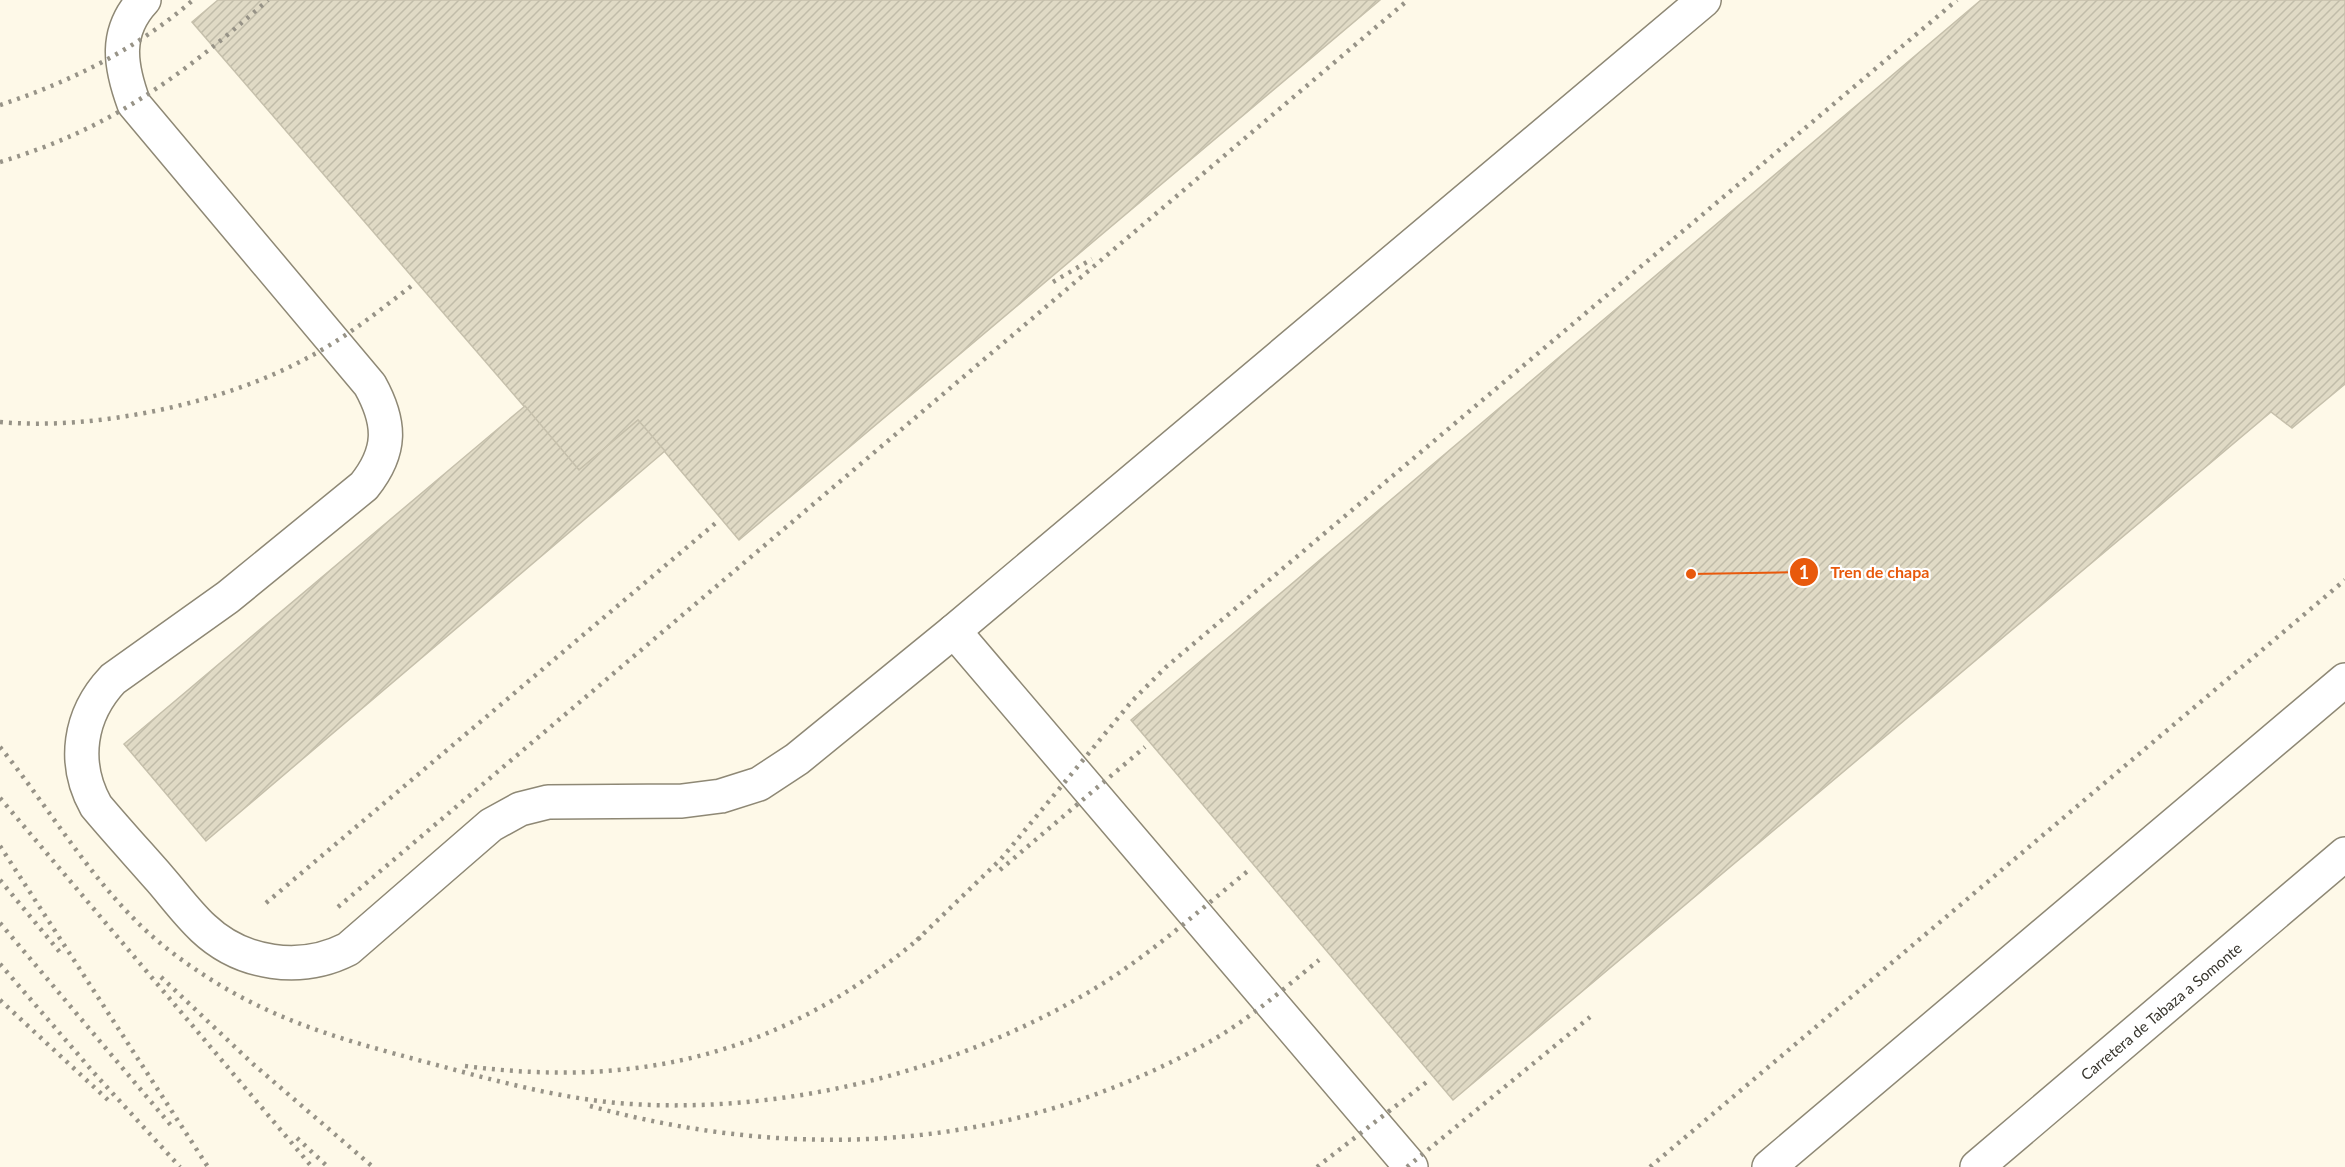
<svg xmlns="http://www.w3.org/2000/svg" width="2345" height="1167" font-family="Lato,sans-serif">
  <defs>
    <pattern id="building-hatch" width="6" height="6" patternUnits="userSpaceOnUse" patternTransform="scale(1.5)"><rect width="6" height="6" fill="#e0dac5"/><path d="M-1 1l2-2M0 6l6-6M5 7l2-2" fill="none" stroke="#c1bca9"/></pattern>
  </defs>
  <rect width="100%" height="100%" fill="#fef9e8"/>
  <g fill="url(#building-hatch)" stroke="#c6c0ac" stroke-width="1.5">
    <path d="M218 0H1380L739 540 638 420 579 470 192 22Z"/>
    <path d="M1981 0H2345V384L2292 428 2271 412 1453 1100 1131 720Z"/>
    <path d="M525 406 579 470 638 420 665 451 206 841 124 744Z"/>
  </g>
  <g fill="none" stroke-linecap="round" stroke-linejoin="round">
    <defs>
      <g id="minor">
        <path d="M144 0C114 32 120 66 134 104L370 385C391 423 392 451 364 486L228 597 113 679C79 715 72 763 96 806 117 831 139 855 160 879 174 895 187 913 203 928 242 965 301 973 348 949L491 825 520 809 548 802 682 801 721 796 759 784 797 759 954 631 1704 0"/>
        <path d="M954 631 1411 1167"/>
        <path d="M1769 1167 2345 680"/>
        <path d="M1977 1167 2345 854"/>
      </g>
    </defs>
    <use href="#minor" stroke="#8e8875" stroke-width="36"/>
    <use href="#minor" stroke="#fff" stroke-width="33"/>
    <g stroke="#979387" stroke-width="4.5" stroke-dasharray="3 6" stroke-linecap="butt">
      <path d="M0 105C70 82 137 49 193 0"/>
      <path d="M0 162C111 129 183 75 268 0"/>
      <path d="M1053 282 1092 259"/>
      <path d="M0 422C95 431 226 403 309 357 347 337 380 310 414 284"/>
      <path d="M0 747C55 815 100 897 170 951 256 1017 332 1037 433 1064 493 1080 554 1097 617 1103 774 1116 945 1075 1082 996 1142 962 1195 914 1249 870"/>
      <path d="M0 798 312 1167"/>
      <path d="M0 846 208 1167"/>
      <path d="M1000 870 1145 747"/>
      <path d="M0 880 63 956"/>
      <path d="M266 903 718 521"/>
      <path d="M338 907 1408 0"/>
      <path d="M0 923 174 1129"/>
      <path d="M917 940 1001 859 1132 701 1166 667 1957 0"/>
      <path d="M0 964 95 1074 180 1167"/>
      <path d="M161 977 253 1064 373 1167"/>
      <path d="M0 1000 108 1100"/>
      <path d="M465 1066C643 1089 784 1053 922 936"/>
      <path d="M590 1106C798 1163 1011 1151 1202 1046 1245 1023 1281 991 1319 960"/>
      <path d="M297 1138 328 1167"/>
      <path d="M1317 1167 1428 1081"/>
      <path d="M1407 1167 1590 1017"/>
      <path d="M1650 1167 2345 580"/>
    </g>
  </g>
  <g text-anchor="middle" dominant-baseline="central" stroke-width="4.5" stroke-linejoin="round" paint-order="stroke">
    <g font-size="15" fill="#35332b" stroke="#fff">
      <text transform="translate(2161 1011) rotate(-40)">Carretera de Tabaza a Somonte</text>
    </g>
  </g>
  <path fill="none" stroke="#e8590c" stroke-width="2" d="M1691 574L1804 572"/>
  <g fill="#e8590c" stroke="#fff" stroke-width="2">
    <circle cx="1691" cy="574" r="6"/>
    <circle cx="1804" cy="572" r="15"/>
  </g>
  <g font-size="18" text-anchor="middle" font-weight="bold" fill="#fff">
    <text x="1804" y="579">1</text>
  </g>
  <g font-size="16" text-anchor="middle" font-weight="bold" fill="#e8590c" stroke="#fff" stroke-width="4.5" stroke-linejoin="round" paint-order="stroke">
    <text x="1880" y="578">Tren de chapa</text>
  </g>
</svg>
